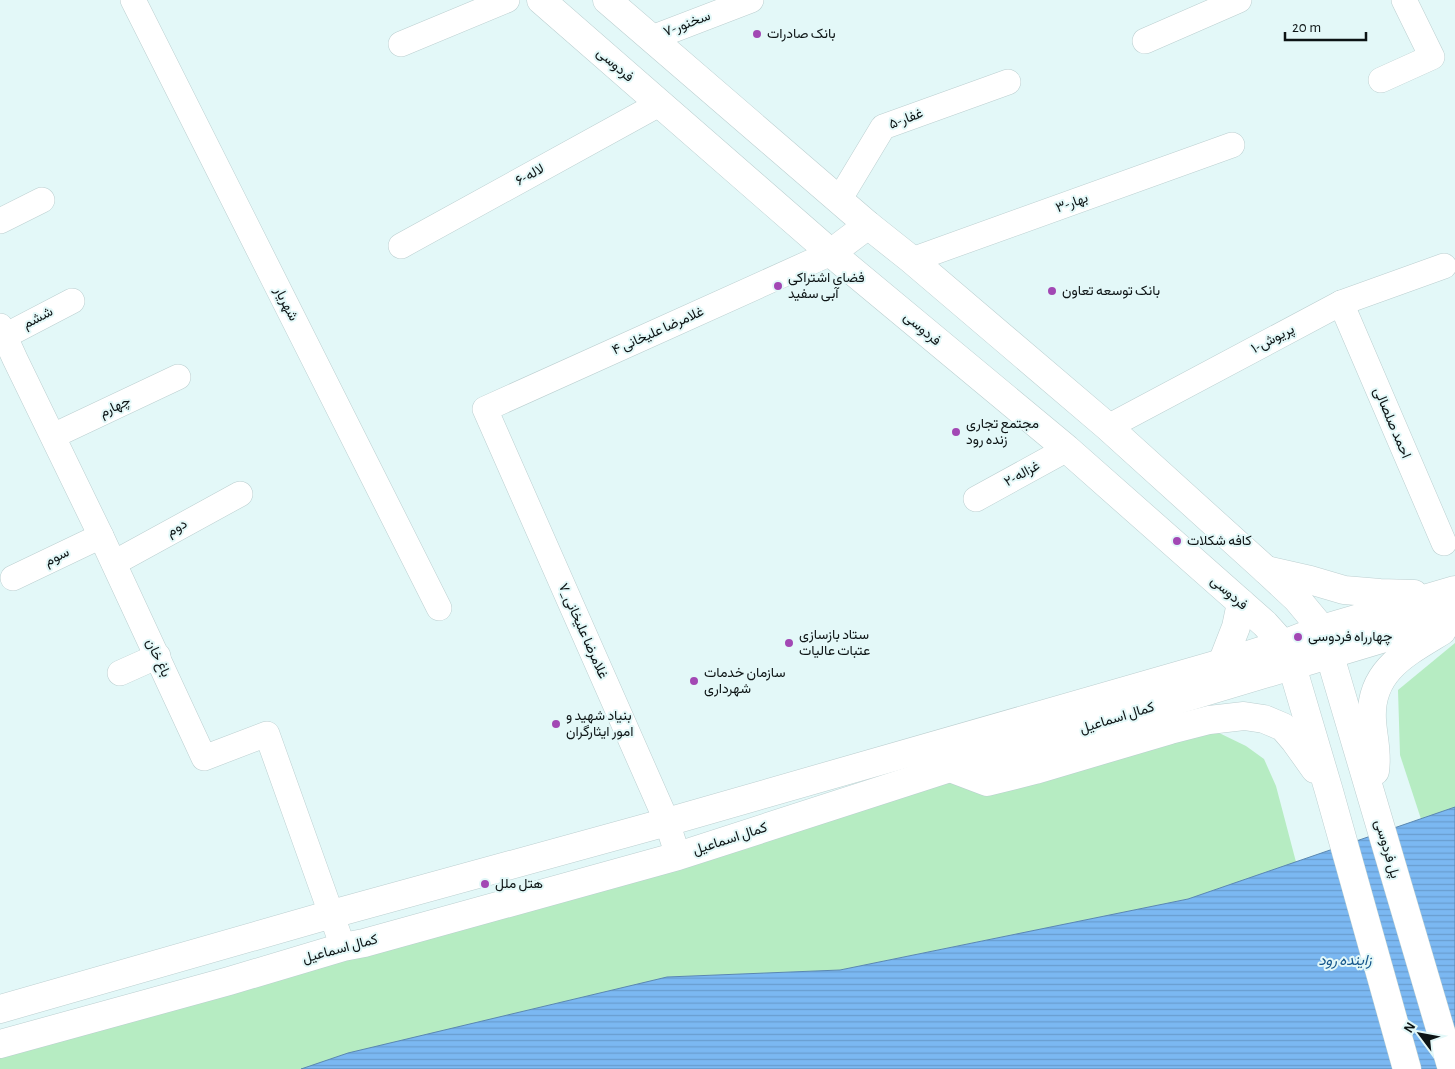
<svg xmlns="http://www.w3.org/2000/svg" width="1455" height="1069" font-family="'Alegreya Sans',Vazirmatn,sans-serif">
  <defs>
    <pattern id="water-rules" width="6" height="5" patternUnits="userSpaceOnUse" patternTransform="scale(1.25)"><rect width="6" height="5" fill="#7bb8f2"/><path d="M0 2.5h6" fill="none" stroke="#699dcf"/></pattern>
  </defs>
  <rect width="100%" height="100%" fill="#e3f8f8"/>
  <g fill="#b6ecc2">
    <path d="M1455 643V807L1421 819 1400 755 1398 690Z"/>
    <path d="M1215 731 1246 746 1264 759 1276 786 1296 862 1188 899 840 970 667 977 347 1069H0V1055L947 777Z"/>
  </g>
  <path fill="url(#water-rules)" stroke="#5a87b0" d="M1455 807V1069H301L348 1053 667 977 840 970 1188 899Z"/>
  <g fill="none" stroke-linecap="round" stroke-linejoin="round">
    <defs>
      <g id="minor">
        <path d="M133 0 439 608"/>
        <path d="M652 38 751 0"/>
        <path d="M1145 41 1239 0"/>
        <path d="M401 44 507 0"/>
        <path d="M1381 80 1432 57 1404 0"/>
        <path d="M839 200 883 127 1008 82"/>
        <path d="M0 221 42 200"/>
        <path d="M401 246 659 104"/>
        <path d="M912 260 1232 145"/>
        <path d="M1341 303 1444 543"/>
        <path d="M0 326 15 359 101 536 204 758 267 734 343 947"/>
        <path d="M5 336 72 301"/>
        <path d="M1108 427 1341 303 1444 266"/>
        <path d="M53 436 178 377"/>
        <path d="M976 499 1067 449"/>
        <path d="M114 563 240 494"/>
        <path d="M13 578 101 536"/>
        <path d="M120 673 158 656"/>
        <path d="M678 856 667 822 485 409 831 253"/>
      </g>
      <g id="secondary">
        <path d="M541 0 831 253 1067 449 1265 624 1283 644"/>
        <path d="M607 0 868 225 912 260 1108 427 1266 570 1297 599 1322 629"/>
        <path d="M831 253 868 225"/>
      </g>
      <g id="primary">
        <path d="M1266 570 1310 580 1344 590 1380 593 1414 594"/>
        <path d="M1325 639 1452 1069"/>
        <path d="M1286 650 1292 666 1329 791 1407 1069"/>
        <path d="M1222 663 1236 627 1241 603"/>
        <path d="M950 768 987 782 1035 770 1170 730 1209 720 1244 716 1264 719 1283 727 1295 741 1315 769"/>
        <path d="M1375 771C1378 753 1373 738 1372 720 1369 671 1406 653 1442 631"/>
        <path d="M0 1009 332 914 667 822 1222 663 1283 644 1322 629 1455 590"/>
        <path d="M0 1044 229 981 343 947 364 943 678 856 950 768 1455 617"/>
      </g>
    </defs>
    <use href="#minor" stroke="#bbcfd0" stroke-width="26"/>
    <use href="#secondary" stroke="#bbcfd0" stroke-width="29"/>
    <use href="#primary" stroke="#bbcfd0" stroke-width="29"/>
    <use href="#minor" stroke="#fff" stroke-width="25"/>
    <use href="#secondary" stroke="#fff" stroke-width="28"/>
    <use href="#primary" stroke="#fff" stroke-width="28"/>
  </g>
  <g fill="#a248b4" stroke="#e3f8f8" stroke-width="2">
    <circle cx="757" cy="34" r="5"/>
    <circle cx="778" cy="286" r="5"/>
    <circle cx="1052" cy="291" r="5"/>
    <circle cx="956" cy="432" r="5"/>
    <circle cx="1177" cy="541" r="5"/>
    <circle cx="1298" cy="637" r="5"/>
    <circle cx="789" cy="643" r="5"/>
    <circle cx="694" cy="681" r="5"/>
    <circle cx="556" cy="724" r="5"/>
    <circle cx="485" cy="884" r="5"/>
  </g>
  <g text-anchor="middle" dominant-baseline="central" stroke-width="4" stroke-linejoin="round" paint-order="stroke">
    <g font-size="14" fill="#0d1415" stroke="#e3f8f8">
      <text transform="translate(687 24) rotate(-21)">۷-سخنور</text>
      <text transform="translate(615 65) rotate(41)">فردوسی</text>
      <text transform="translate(906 119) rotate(-21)">۵-غفار</text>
      <text transform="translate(530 175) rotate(-29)">۶-لاله</text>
      <text transform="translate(1072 203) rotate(-20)">۳-بهار</text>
      <text transform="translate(286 304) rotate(63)">شهریار</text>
      <text transform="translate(38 318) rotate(-27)">ششم</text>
      <text transform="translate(922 329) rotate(40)">فردوسی</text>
      <text transform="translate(658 331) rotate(-24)">۴ غلامرضا علیخانی</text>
      <text transform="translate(1273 339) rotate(-28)">۱-پریوش</text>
      <text transform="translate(115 407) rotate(-25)">چهارم</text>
      <text transform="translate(1392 423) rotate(67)">احمد صلصالی</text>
      <text transform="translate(1022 474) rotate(-29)">۲-غزاله</text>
      <text transform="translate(177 528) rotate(-29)">دوم</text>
      <text transform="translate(57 557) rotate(-26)">سوم</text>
      <text transform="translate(1229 593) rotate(41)">فردوسی</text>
      <text transform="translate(583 631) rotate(66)">۷_غلامرضا علیخانی</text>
      <text transform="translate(158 658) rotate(65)">باغ خان</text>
      <text transform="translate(1117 718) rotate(-17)">کمال اسماعیل</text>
      <text transform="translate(730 839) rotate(-18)">کمال اسماعیل</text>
      <text transform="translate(1387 849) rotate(74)">پل فردوسی</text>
      <text transform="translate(340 949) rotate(-15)">کمال اسماعیل</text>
    </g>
    <g font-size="14" fill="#0d1415" stroke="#e3f8f8" text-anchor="start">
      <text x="767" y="34">بانک صادرات</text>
      <text x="788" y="278">فضای اشتراکی<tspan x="788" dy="16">آبی سفید</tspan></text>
      <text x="1062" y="291">بانک توسعه تعاون</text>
      <text x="966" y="424">مجتمع تجاری<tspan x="966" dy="16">زنده رود</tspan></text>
      <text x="1187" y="541">کافه شکلات</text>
      <text x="799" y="635">ستاد بازسازی<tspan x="799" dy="16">عتبات عالیات</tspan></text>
      <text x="1308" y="637">چهارراه فردوسی</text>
      <text x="704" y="673">سازمان خدمات<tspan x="704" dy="16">شهرداری</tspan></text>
      <text x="566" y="716">بنیاد شهید و<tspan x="566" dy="16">امور ایثارگران</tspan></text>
      <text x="495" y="884">هتل ملل</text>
    </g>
    <g font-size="15" font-style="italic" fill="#14568b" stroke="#e3f8f8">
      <text x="1345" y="960">زاینده رود</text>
    </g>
  </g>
  <g transform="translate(1420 1034) rotate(302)" stroke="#e3f8f8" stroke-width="4" paint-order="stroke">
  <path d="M0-4L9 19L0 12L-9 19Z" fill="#0d1415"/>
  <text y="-8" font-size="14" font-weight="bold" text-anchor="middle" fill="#0d1415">N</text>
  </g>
  <path d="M1285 32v8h81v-8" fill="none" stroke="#0d1415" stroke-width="2.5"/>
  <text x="1292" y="32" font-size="15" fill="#0d1415" stroke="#e3f8f8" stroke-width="4" paint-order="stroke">20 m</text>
</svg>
